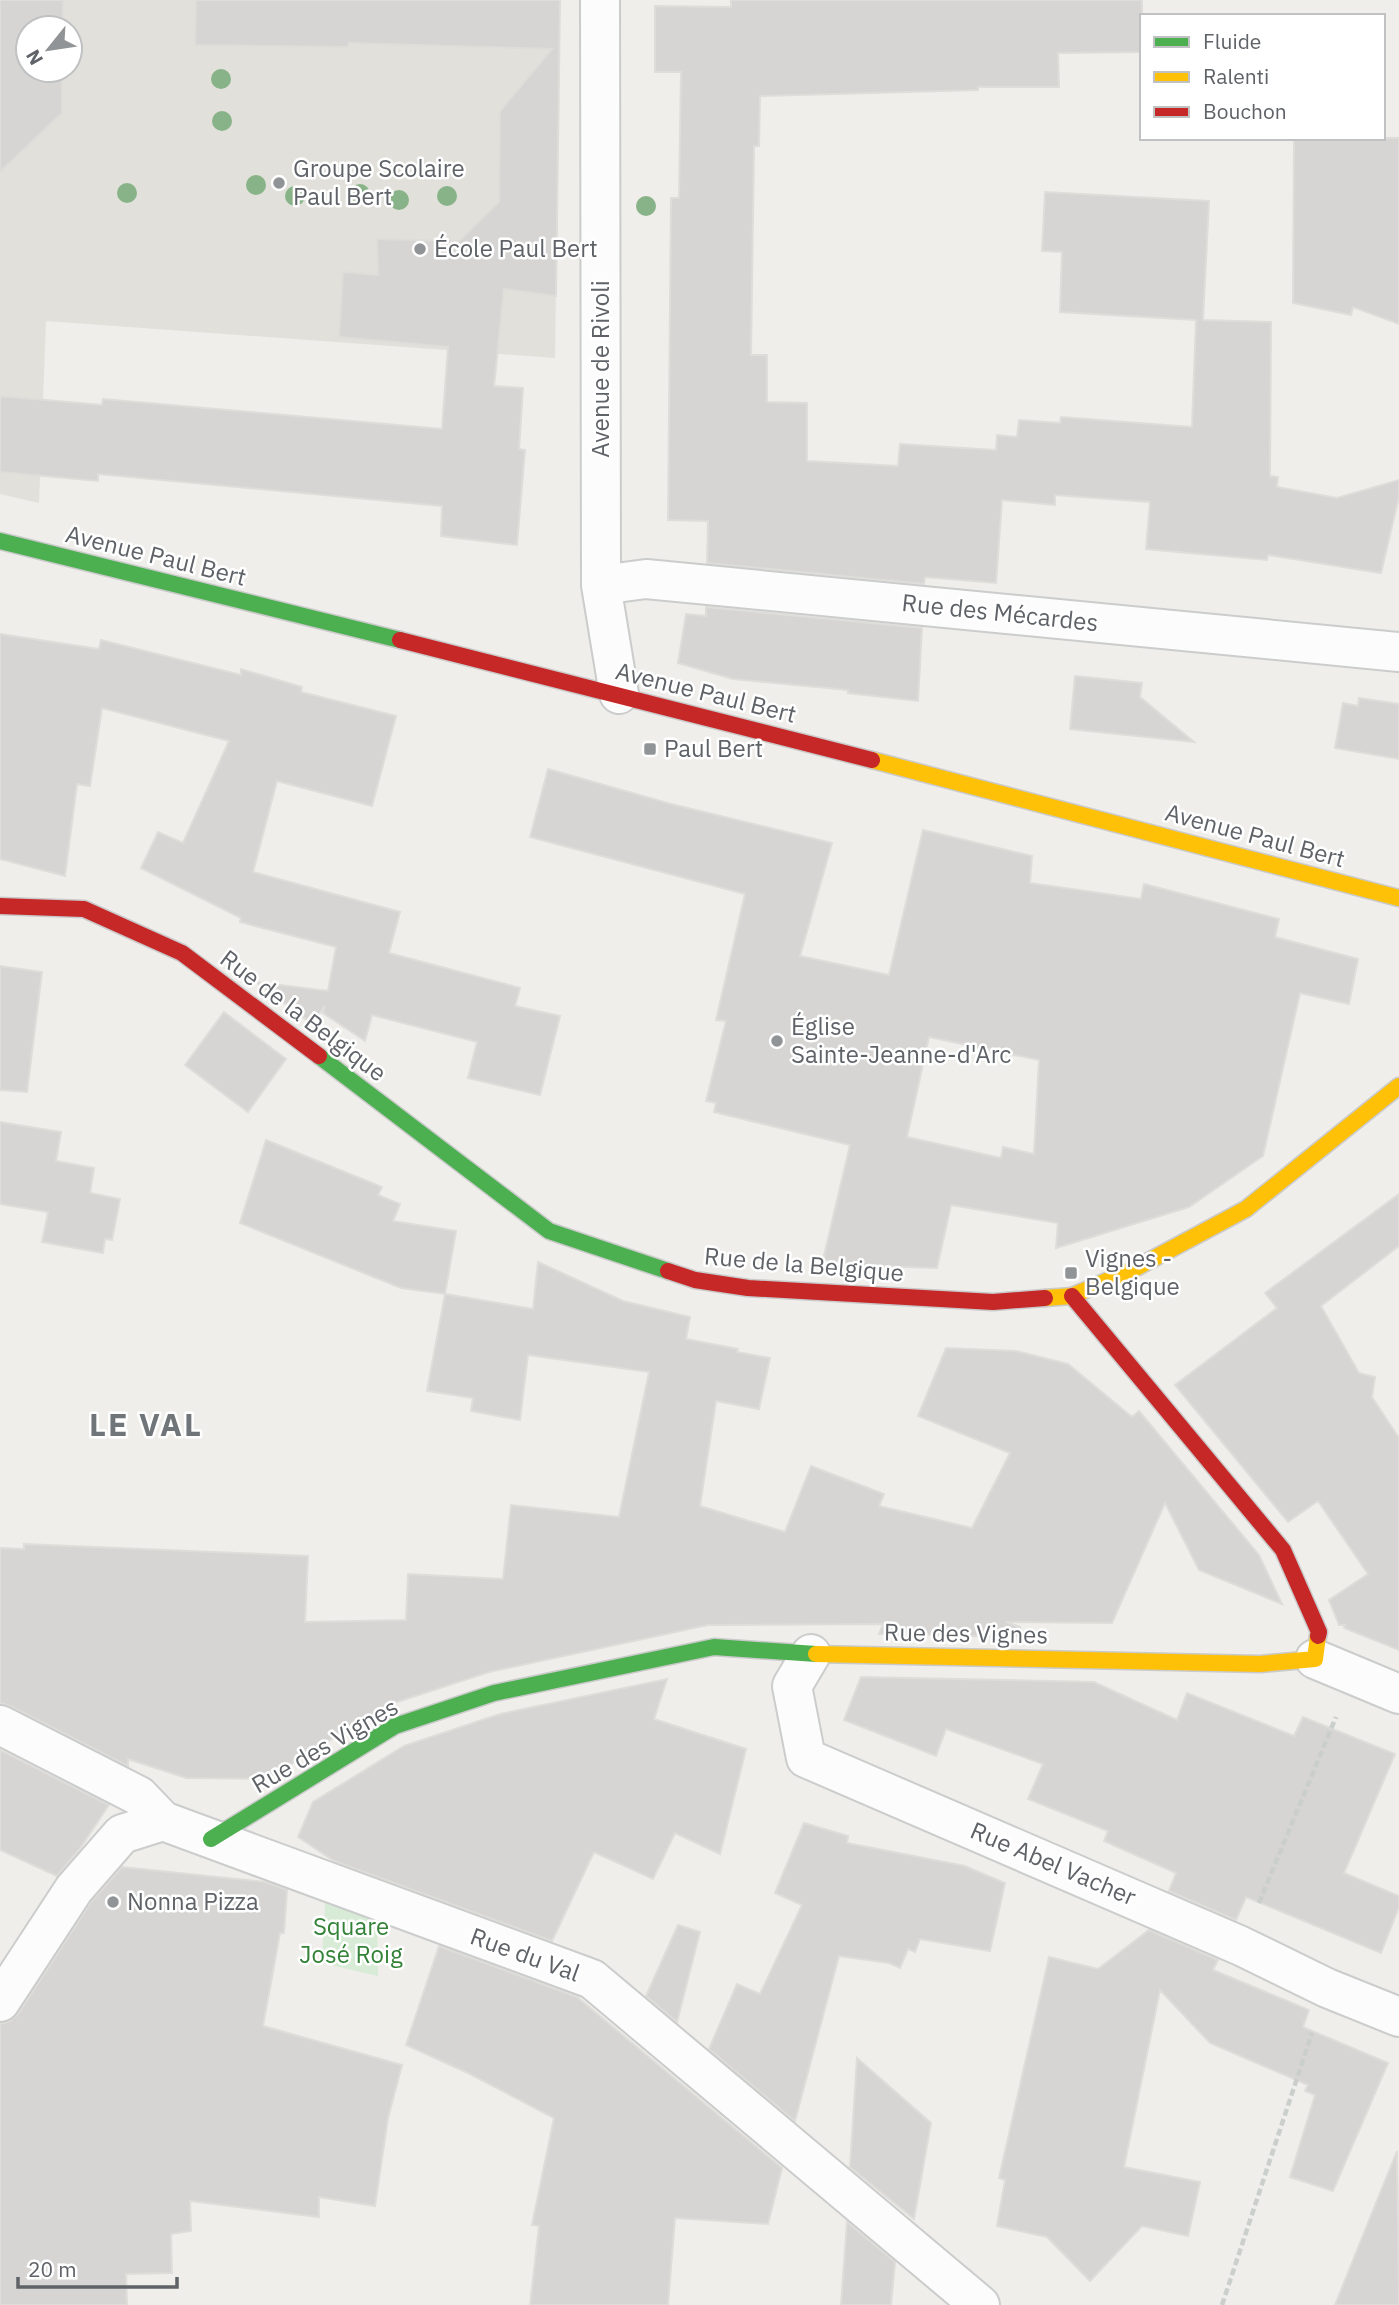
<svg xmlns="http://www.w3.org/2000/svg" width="1399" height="2305" font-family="'IBM Plex Sans',sans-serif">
<rect width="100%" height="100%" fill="#efeeea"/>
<path fill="#e2e0da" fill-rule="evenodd" d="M 0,0 L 560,0 L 555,358 L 46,321 L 39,503 L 0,494 ZM 28,28 L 70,28 L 70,70 L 28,70 Z"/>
<path fill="#d8ebd6" d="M 325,1903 L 377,1921 L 378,1976 L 322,1963 Z"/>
<path fill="#d6d5d3" stroke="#deddd9" stroke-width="2" fill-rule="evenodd" d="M 0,0 L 63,0 L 63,28 L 28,28 L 28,70 L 62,70 L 62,113 L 0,172 Z
M 196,0 L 560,0 L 556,296 L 504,289 L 494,386 L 523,388 L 519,449 L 525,450 L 517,545 L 441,536 L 442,506 L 98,474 L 98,481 L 0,472 L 0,396 L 102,405 L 103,399 L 442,429 L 448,347 L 339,337 L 343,272 L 378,275 L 377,239 L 459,241 L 499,202 L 500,111 L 552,49 L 349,43 L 348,47 L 195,45 Z
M 731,0 L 1142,0 L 1142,52 L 1058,53 L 1059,87 L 978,87 L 978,90 L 760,96 L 759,146 L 754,146 L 751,355 L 767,355 L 767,402 L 807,403 L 807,461 L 898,466 L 900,444 L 996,450 L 997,435 L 1017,437 L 1019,420 L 1060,423 L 1061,417 L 1192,427 L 1196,320 L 1060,312 L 1062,252 L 1042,251 L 1045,192 L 1209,201 L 1203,320 L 1271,322 L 1270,476 L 1278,477 L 1277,487 L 1337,498 L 1399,480 L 1399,497 L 1381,573 L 1268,555 L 1267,560 L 1146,549 L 1150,502 L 1055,495 L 1055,505 L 1002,500 L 996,583 L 925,577 L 924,584 L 707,563 L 708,521 L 668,520 L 671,198 L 679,198 L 681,72 L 655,72 L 655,6 L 731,7 Z
M 1294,138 L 1399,138 L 1399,324 L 1353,307 L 1351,315 L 1293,303 Z
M 706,607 L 922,628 L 918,701 L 848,693 L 848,690 L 733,679 L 678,663 L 686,614 L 706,616 Z
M 0,634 L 99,649 L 101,640 L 241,675 L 241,669 L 302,687 L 301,692 L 396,716 L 372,806 L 277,781 L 253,872 L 400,912 L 389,953 L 520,988 L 515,1006 L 560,1016 L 540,1095 L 468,1078 L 477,1042 L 372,1015 L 365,1041 L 323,1013 L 325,1006 L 312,1024 L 256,982 L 328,991 L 336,947 L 240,922 L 241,918 L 141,868 L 158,832 L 183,843 L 229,741 L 102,708 L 90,786 L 77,784 L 65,876 L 0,859 Z
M 1075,676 L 1142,683 L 1140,697 L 1194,742 L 1070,729 Z
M 1359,698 L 1399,704 L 1399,759 L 1335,748 L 1343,703 L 1358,706 Z
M 548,769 L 671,804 L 832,843 L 800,956 L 889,975 L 923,830 L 1032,856 L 1030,883 L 1141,899 L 1144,884 L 1279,919 L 1275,937 L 1358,959 L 1349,1004 L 1300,993 L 1263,1156 L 1189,1207 L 1056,1248 L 1058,1223 L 951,1205 L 937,1268 L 873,1266 L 823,1260 L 850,1145 L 714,1112 L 716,1103 L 706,1101 L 726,1021 L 716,1020 L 745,894 L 530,837 ZM 929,1037 L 1039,1060 L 1034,1154 L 1003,1147 L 1001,1158 L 907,1137 Z
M 0,966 L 42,972 L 27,1092 L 0,1090 Z
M 224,1012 L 286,1059 L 248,1112 L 185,1065 Z
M 0,1122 L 61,1132 L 56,1161 L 94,1168 L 90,1193 L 120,1199 L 112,1240 L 105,1239 L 103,1253 L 42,1242 L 48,1212 L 0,1204 Z
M 266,1140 L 382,1187 L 378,1195 L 400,1204 L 393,1221 L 456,1231 L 445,1294 L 401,1288 L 240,1223 Z
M 1399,1194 L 1399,1246 L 1321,1306 L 1359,1373 L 1375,1377 L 1372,1397 L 1399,1438 L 1399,1650 L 1344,1628 L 1345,1625 L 1339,1625 L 1329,1600 L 1368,1574 L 1318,1501 L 1288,1522 L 1175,1385 L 1277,1308 L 1265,1293 Z
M 538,1262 L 623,1301 L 690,1317 L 686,1339 L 738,1349 L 737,1352 L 770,1358 L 759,1409 L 716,1401 L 700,1506 L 785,1532 L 811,1466 L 884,1494 L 879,1506 L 972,1528 L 1010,1453 L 918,1416 L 946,1348 L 1016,1351 L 1068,1364 L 1132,1417 L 1139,1411 L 1259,1555 L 1282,1604 L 1199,1570 L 1165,1503 L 1112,1623 L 1006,1622 L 1020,1627 L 1019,1637 L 879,1634 L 883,1624 L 708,1625 L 489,1672 L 388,1705 L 267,1779 L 186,1778 L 128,1759 L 128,1766 L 10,1706 L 0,1703 L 0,1548 L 24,1549 L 24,1544 L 308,1556 L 305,1622 L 406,1620 L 408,1574 L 503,1579 L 511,1505 L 619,1517 L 649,1372 L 528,1355 L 520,1420 L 471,1411 L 473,1398 L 427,1391 L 445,1294 L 533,1309 Z
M 861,1677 L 1094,1682 L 1177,1720 L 1187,1693 L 1294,1736 L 1303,1717 L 1395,1754 L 1344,1873 L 1399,1896 L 1399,1907 L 1381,1953 L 1246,1897 L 1236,1920 L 1169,1891 L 1176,1873 L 1104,1841 L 1108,1831 L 1028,1799 L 1043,1764 L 946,1729 L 936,1756 L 844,1720 Z
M 667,1679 L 654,1719 L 746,1749 L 720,1854 L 675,1833 L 653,1879 L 594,1852 L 552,1941 L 334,1861 L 298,1837 L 313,1802 L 404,1746 L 500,1714 Z
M 0,1750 L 109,1805 L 81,1847 L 57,1876 L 0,1850 Z
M 804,1823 L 848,1836 L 847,1843 L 965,1866 L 1005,1883 L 990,1951 L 920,1939 L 915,1952 L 908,1949 L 900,1968 L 889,1963 L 839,1956 L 795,2121 L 709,2049 L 737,1984 L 760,1994 L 802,1905 L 775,1893 Z
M 122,1867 L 265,1882 L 287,1890 L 284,1933 L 280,1933 L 263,2026 L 402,2065 L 388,2118 L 375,2206 L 319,2197 L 319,2217 L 190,2201 L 191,2231 L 171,2234 L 172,2273 L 126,2274 L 127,2305 L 0,2305 L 0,2024 L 10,2021 L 18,2014 L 91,1902 Z
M 678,1925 L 700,1932 L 677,2022 L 646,1996 Z
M 1149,1930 L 1218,1960 L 1213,1970 L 1309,2010 L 1303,2027 L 1388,2063 L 1333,2191 L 1290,2177 L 1315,2095 L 1305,2091 L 1308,2085 L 1210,2043 L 1160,1990 L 1124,2167 L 1200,2182 L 1188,2236 L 1142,2226 L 1090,2281 L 1047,2237 L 997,2226 L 1005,2180 L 999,2178 L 1049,1957 L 1098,1969 Z
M 439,1946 L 577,1997 L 782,2168 L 768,2224 L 675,2218 L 668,2305 L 530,2305 L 539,2226 L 532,2225 L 554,2118 L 468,2073 L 406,2045 Z
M 857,2058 L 931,2123 L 914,2219 L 850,2167 Z
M 1397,2151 L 1399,2305 L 1335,2305 L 1359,2245 Z
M 847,2222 L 895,2262 L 891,2305 L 841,2305 Z"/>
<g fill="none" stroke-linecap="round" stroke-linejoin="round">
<defs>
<path id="street" d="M 600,0 L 601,585 L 619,694
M 601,585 L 646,579 L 1399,652
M 811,1654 L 792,1686 L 806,1758 L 1241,1946 L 1327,1988 L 1399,2017
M 1315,1659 L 1399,1694
M 0,1725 L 139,1796 L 163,1821 L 592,1979 L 980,2305
M 0,2002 L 74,1889 L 122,1834 L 163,1821"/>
<path id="fast" d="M 0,541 L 400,640
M 319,1056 L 549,1231 L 668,1271
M 211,1839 L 395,1726 L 494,1693 L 714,1647 L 816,1654"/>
<path id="slow" d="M 872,760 L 1399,898
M 1045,1298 L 1072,1296 L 1132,1270 L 1246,1209 L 1399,1086
M 816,1654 L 1260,1664 L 1315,1659 L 1318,1636"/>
<path id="jam" d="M 400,640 L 872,760
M 0,906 L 84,909 L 182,953 L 319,1056
M 668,1271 L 695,1280 L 748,1288 L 993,1302 L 1045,1298
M 1072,1296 L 1283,1550 L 1319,1632 L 1318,1636"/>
</defs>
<use href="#street" stroke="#cbcccc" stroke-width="42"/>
<use href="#fast" stroke="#cacacb" stroke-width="19"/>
<use href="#slow" stroke="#cacacb" stroke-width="19"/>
<use href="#jam" stroke="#cacacb" stroke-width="19"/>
<path stroke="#cacfcc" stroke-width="4.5" stroke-dasharray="7 3.5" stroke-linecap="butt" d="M 1259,1903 L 1336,1717
M 1222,2305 L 1312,2033"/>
<use href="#street" stroke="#fdfcfc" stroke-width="38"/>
<use href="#fast" stroke="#4caf50" stroke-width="16"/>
<use href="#slow" stroke="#ffc107" stroke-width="16"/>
<use href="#jam" stroke="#c62828" stroke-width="16"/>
</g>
<g fill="#88b388">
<circle cx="221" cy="79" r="10"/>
<circle cx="222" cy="121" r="10"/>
<circle cx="256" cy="185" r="10"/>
<circle cx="127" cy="193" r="10"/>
<circle cx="360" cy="194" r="10"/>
<circle cx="295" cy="196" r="10"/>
<circle cx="447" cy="196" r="10"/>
<circle cx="399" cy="200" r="10"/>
<circle cx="646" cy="206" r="10"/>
</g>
<g fill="#919496" stroke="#fff" stroke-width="2.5">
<circle cx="279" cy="183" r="7"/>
<circle cx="420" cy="249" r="7"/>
<rect x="643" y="742" width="14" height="14" rx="3.5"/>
<circle cx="777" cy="1041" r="7"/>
<rect x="1064" y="1266" width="14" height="14" rx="3.5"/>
<circle cx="113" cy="1902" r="7"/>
</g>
<g text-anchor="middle" stroke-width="5" stroke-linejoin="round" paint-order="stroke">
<g font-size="24" fill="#5f6368" stroke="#fff" text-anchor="start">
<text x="293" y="177">Groupe Scolaire<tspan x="293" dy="28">Paul Bert</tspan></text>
<text x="434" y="257">École Paul Bert</text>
<text x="664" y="757">Paul Bert</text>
<text x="791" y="1035">Église<tspan x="791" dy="28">Sainte-Jeanne-d'Arc</tspan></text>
<text x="1085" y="1267">Vignes -<tspan x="1085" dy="28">Belgique</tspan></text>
<text x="127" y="1910">Nonna Pizza</text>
</g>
<g font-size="24" fill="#5f6368" stroke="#fff">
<text transform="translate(601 369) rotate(-90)" y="8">Avenue de Rivoli</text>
<text transform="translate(156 556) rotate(14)" y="8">Avenue Paul Bert</text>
<text transform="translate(1000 613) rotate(6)" y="8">Rue des Mécardes</text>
<text transform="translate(706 693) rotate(14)" y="8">Avenue Paul Bert</text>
<text transform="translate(1255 836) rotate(15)" y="8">Avenue Paul Bert</text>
<text transform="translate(303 1016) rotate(37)" y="8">Rue de la Belgique</text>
<text transform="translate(804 1265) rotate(5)" y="8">Rue de la Belgique</text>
<text transform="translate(966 1634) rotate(1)" y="8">Rue des Vignes</text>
<text transform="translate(325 1746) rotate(-30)" y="8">Rue des Vignes</text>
<text transform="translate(1053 1864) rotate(23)" y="8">Rue Abel Vacher</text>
<text transform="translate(525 1955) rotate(20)" y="8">Rue du Val</text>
</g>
<g font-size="24" fill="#348238" stroke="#fff">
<text x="351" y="1935">Square<tspan x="351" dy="28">José Roig</tspan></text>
</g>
<g font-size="32" font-weight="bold" letter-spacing="2" fill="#70757a" stroke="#fff">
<text x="146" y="1436">LE VAL</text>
</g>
</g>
<rect x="1140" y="14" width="245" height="126" fill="#ffffff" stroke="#bfc1c3" stroke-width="2"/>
<rect x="1154" y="37" width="35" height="10" fill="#4caf50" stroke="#bfc1c3" stroke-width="2"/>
<text x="1203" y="49" font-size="21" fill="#5f6368">Fluide</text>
<rect x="1154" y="72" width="35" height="10" fill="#ffc107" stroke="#bfc1c3" stroke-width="2"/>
<text x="1203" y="84" font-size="21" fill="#5f6368">Ralenti</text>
<rect x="1154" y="107" width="35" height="10" fill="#c62828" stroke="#bfc1c3" stroke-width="2"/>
<text x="1203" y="119" font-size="21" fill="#5f6368">Bouchon</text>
<g transform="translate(49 49) rotate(240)"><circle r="33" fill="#ffffff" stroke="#bfc1c3" stroke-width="2"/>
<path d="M0-5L12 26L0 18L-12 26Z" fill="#919496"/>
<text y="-10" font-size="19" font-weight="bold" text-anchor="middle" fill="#5f6368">N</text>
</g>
<path d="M18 2277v10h159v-10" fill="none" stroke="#5f6368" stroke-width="3.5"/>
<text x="28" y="2277" font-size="21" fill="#5f6368" stroke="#ffffff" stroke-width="5" paint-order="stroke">20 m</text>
</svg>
